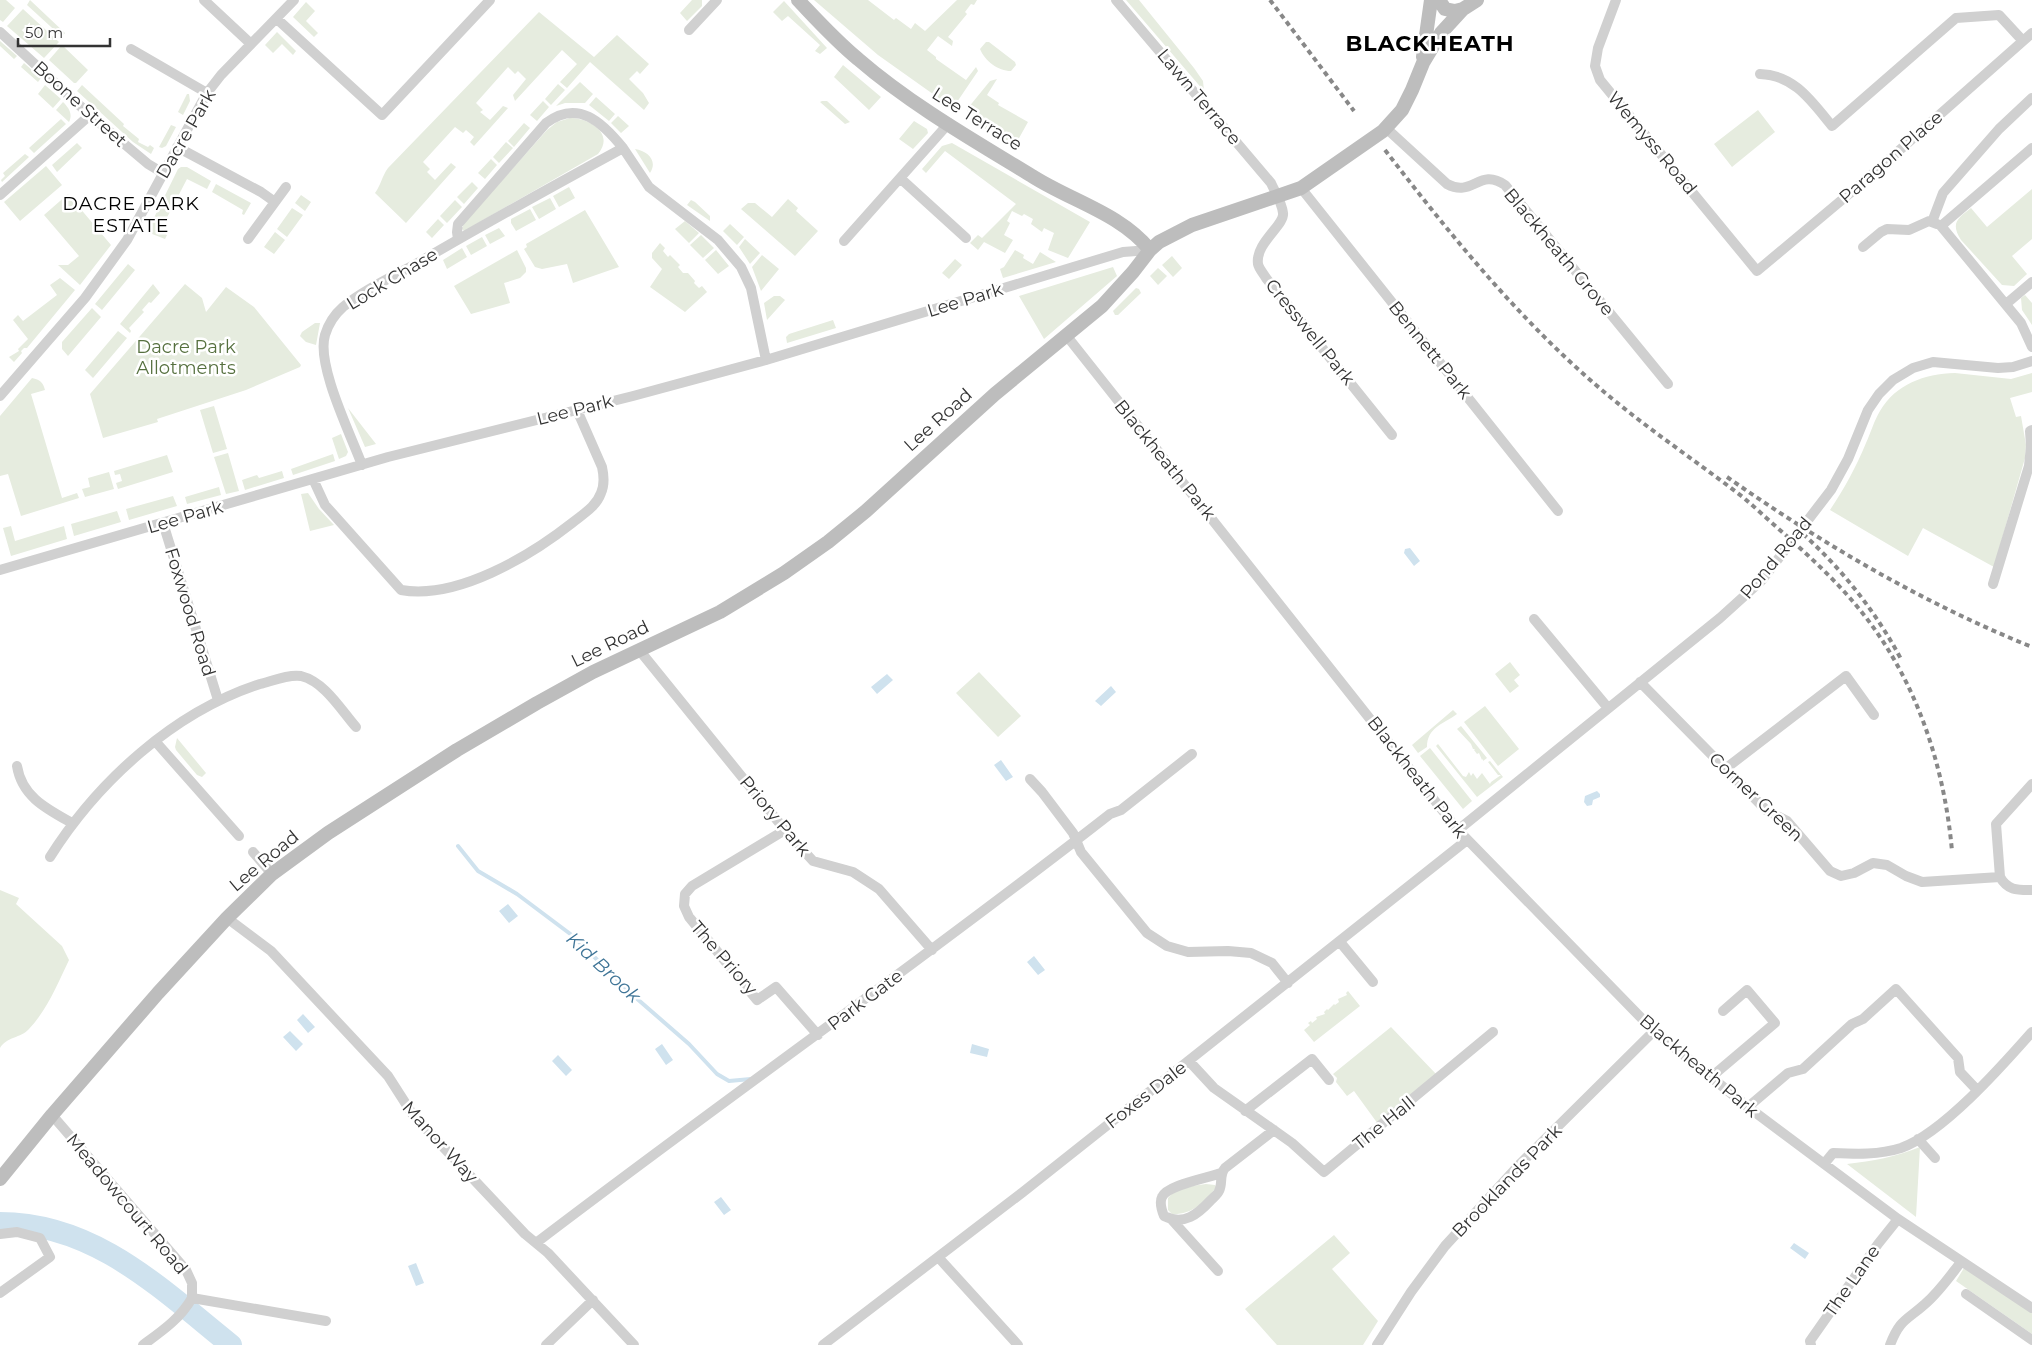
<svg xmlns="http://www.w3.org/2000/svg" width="2032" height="1345" font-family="Montserrat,sans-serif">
<rect width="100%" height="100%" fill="#fff"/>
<path fill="#e6ecdf" d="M 0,0 L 6,0 L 15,8 L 3,22 L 0,20 Z
M 30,0 L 65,33 L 62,37 L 27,5 Z
M 692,0 L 702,0 L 702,6 L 687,21 L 680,13 Z
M 814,0 L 868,0 L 894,20 L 896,18 L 911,29 L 915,23 L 925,31 L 957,0 L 977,0 L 974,5 L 971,4 L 965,12 L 967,14 L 948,37 L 953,41 L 952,46 L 938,36 L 927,50 L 936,57 L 936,59 L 966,80 L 976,67 L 978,71 L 957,102 L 953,105 L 947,104 L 878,55 Z
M 1126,0 L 1139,0 L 1194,68 L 1203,81 L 1204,91 Z
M 784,1 L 827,48 L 820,54 L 815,51 L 820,45 L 788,16 L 782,21 L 773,12 Z
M 306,2 L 315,11 L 306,21 L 318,33 L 314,37 L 293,17 Z
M 23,9 L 59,42 L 44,58 L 7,26 Z
M 539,12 L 594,57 L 617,35 L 649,64 L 640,74 L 637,71 L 629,79 L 643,93 L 649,103 L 644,110 L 590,62 L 567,88 L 560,82 L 577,64 L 562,50 L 515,101 L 513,95 L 526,79 L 518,71 L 515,74 L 508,67 L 476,103 L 483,110 L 480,112 L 490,120 L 503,106 L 508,108 L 474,146 L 470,142 L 474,137 L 466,130 L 463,133 L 455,127 L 423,162 L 430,169 L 427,172 L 435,180 L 451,163 L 456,167 L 406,223 L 375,193 C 381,185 382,176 388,168 Z
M 277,32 L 296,51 L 293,55 L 282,44 L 273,53 L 265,45 Z
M 0,41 L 17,56 L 14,59 L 0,46 Z
M 986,42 L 989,42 L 1015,62 L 1016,65 L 1011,71 C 998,71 985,61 980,49 Z
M 62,45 L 88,70 L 76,83 L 74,83 L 49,60 Z
M 24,63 L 41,78 L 38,82 L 21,67 Z
M 843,65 L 881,97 L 869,110 L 834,77 Z
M 997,79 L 987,95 L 999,103 L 998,105 L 1028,122 L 1014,147 L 976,123 L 967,114 L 968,108 L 990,81 Z
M 580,82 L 593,94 L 585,103 L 565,103 L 556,106 Z
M 558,84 L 565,90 L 551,105 L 545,99 Z
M 45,85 L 61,99 L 53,108 L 38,94 Z
M 82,85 L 124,124 L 123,126 L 139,139 L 138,142 L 148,147 L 150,145 L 154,148 L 151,154 L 133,142 L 77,91 Z
M 187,94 L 189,94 L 190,101 L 183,115 L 178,112 Z
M 596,97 L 615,114 L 609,121 L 589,105 Z
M 543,101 L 549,107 L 537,121 L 530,115 Z
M 822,101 L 827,101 L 850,122 L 845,124 L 820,102 Z
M 63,102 C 69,108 73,114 69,122 L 56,110 Z
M 1758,110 L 1775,132 L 1732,167 L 1714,144 Z
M 618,116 L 629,126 L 621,133 L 611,123 Z
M 570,118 C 590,118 615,134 598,154 L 464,231 L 462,229 L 464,223 L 547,130 L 557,122 Z
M 61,119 L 66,124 L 34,153 L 29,148 Z
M 914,121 L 927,129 L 928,133 L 913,149 L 899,139 Z
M 524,123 L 530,128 L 514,147 L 508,141 Z
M 171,125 L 176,127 L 166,146 L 162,148 L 159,147 Z
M 506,142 L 513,148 L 499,163 L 493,157 Z
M 77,143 L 82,148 L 57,172 L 52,165 Z
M 952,143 L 1090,222 L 1068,258 L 1048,250 L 1054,233 L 1044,228 L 1042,232 L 1031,224 L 1033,219 L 1024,214 L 1022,216 L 1012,211 L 1007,221 L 1010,223 L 1004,235 L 1013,240 L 1005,253 L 984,242 L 978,250 L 970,243 L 978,235 L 982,238 L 1016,204 L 945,151 L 926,173 L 922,169 L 942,146 Z
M 635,149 C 648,151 658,161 650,173 Z
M 25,154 L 29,157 L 2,182 L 1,180 L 5,176 L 3,173 Z
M 491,159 L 497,165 L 485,179 L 478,173 Z
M 46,166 L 62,185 L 20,221 L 4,202 Z
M 181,167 L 187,167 L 211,181 L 207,189 L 187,179 L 160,231 L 167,235 L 165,239 L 147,232 L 178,169 Z
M 472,182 L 478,188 L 464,204 L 457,197 Z
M 216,184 L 251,203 L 244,215 L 242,214 L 243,210 L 212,192 Z
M 569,187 L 575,198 L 559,207 L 553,196 Z
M 2032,189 L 2032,239 L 2012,256 L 2027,274 L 2014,286 L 2002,285 L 1961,240 C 1950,223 1958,218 1971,208 L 1987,227 Z
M 68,194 L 111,245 L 80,285 L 58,265 L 68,265 L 79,256 L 44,215 Z
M 301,195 L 311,202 L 305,211 L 295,203 Z
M 550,198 L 556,209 L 539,219 L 532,207 Z
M 788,199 L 798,208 L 796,211 L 818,231 L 795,256 L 741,209 L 748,203 L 755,203 L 772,217 Z
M 455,200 L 462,207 L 447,223 L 440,216 Z
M 691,200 L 695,202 L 710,216 L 710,221 L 687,205 Z
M 292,208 L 303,215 L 287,237 L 277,229 Z
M 530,209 L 536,220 L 516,231 L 511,223 L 511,219 Z
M 585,210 L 619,267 L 573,283 L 567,264 L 542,269 L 535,267 L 524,249 L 527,247 L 526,244 Z
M 438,219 L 444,225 L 432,238 L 426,232 Z
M 685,221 L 699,233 L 689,243 L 675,229 Z
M 730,224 L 744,237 L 737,245 L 723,231 Z
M 499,228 L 505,236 L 490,244 L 485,235 Z
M 275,232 L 285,240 L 274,254 L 264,247 Z
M 701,235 L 714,248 L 703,258 L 690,245 Z
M 482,237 L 487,246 L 471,255 L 466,246 Z
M 745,239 L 760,253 L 750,264 L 739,247 Z
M 660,243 L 665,248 L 663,251 L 668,257 L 670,255 L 680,265 L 678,267 L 683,273 L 688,273 L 695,281 L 694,283 L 699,288 L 702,286 L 707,292 L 685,312 L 650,287 L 662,269 L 652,258 L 652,253 Z
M 462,248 L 467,257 L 447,269 L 443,260 Z
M 517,250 L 526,268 L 526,272 L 520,278 L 504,283 L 510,303 L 471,314 L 454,286 Z
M 716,250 L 729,266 L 718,274 L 705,260 Z
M 1015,250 L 1024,255 L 1023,258 L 1033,264 L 1040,252 L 1056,262 L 1003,278 L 1000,269 L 1004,267 Z
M 762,255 L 779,269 L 761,291 L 752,267 Z
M 1172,256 L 1182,268 L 1173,277 L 1162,265 Z
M 955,259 L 962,265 L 949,279 L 942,273 Z
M 128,264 L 135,270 L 102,310 L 95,304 Z
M 1113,267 L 1117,276 L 1044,339 L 1019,296 Z
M 1158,268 L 1167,276 L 1158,285 L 1150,276 Z
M 60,278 L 75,290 L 27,348 L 24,348 L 21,351 L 22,353 L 14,362 L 9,357 L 19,351 L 18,349 L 28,339 L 13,320 L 18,315 L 23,321 L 57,295 L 50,285 Z
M 153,284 L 160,293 L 151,303 L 149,302 L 142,310 L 144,312 L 129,328 L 131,331 L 130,333 L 120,324 Z
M 185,284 L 202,298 L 206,312 L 226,287 L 254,307 L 301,365 L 300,367 L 246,390 L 157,419 L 158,422 L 103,438 L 90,394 Z
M 1136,288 L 1139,289 L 1141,293 L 1118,315 L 1115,315 L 1113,311 Z
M 2025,295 L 2032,303 L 2032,325 L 2022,310 L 2021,298 Z
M 774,296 L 780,296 L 785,300 L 767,320 L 764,303 Z
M 92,308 L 101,317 L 68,356 L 62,349 L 62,342 Z
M 833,320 L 836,328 L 787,343 L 786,337 L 789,334 Z
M 315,323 L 320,323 L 316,345 L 306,342 L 300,336 L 302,332 Z
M 118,331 L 127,338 L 93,378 L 85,370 Z
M 1955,373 L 2011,379 L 2032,373 L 2032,392 L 2010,398 L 2016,417 L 2021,416 L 2026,445 L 2025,458 L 1994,567 L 1923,528 L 1908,556 L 1830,510 C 1844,489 1856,467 1866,443 C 1871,432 1874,421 1880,411 C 1896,384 1924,374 1955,373 Z
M 32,378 C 40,380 43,382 45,390 L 31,394 L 62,498 L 77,493 L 79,498 L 21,516 L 8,474 L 0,476 L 0,416 Z
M 214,406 L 227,449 L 213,453 L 200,410 Z
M 348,408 L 376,444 L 365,447 Z
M 341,434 L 348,452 L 346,456 L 339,459 L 332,438 Z
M 228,453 L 239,491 L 226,494 L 214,457 Z
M 333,454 L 335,461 L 293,475 L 291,469 Z
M 167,455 L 173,472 L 118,489 L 116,483 L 122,481 L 120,474 L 115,475 L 114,471 Z
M 282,471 L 284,478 L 245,490 L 242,480 L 257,475 L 259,478 Z
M 109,472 L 114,489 L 85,497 L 82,489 L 90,487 L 88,478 Z
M 219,487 L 221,495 L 187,504 L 185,497 Z
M 308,493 L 319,509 L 334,525 L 310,531 L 301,494 Z
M 173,496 L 177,506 L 129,520 L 126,509 Z
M 117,511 L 121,522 L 74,536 L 71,524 Z
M 11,526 L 15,541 L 64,526 L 67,539 L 11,556 L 3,528 Z
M 1510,662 L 1520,675 L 1514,680 L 1519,686 L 1510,693 L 1495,674 Z
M 979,672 L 1021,716 L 998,737 L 956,693 Z
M 1485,706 L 1519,749 L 1498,766 L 1464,722 Z
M 1453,710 L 1457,714 C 1444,724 1427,727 1427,747 L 1418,753 L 1412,745 Z
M 1461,726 L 1487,758 L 1483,761 L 1483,759 L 1482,760 L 1479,753 L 1477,754 L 1474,750 L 1475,749 L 1473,749 L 1471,744 L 1457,729 Z
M 177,738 L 206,773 L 202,777 L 197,775 L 176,750 L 175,747 Z
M 1438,744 L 1463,776 L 1466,777 L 1469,772 L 1471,776 L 1473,773 L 1477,779 L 1482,773 L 1490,784 L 1491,782 L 1501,775 L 1498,775 L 1488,762 L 1490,761 L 1503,777 L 1477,797 L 1436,746 Z
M 1430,748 L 1472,801 L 1463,809 L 1420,756 Z
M 0,890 L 19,898 L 16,904 L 62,946 L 69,960 C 58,983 47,1010 29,1029 C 21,1038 6,1037 0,1048 Z
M 1348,991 L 1360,1006 L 1314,1042 L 1304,1030 L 1310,1025 L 1308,1023 L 1311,1021 L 1312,1023 L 1317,1019 L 1316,1017 L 1325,1014 L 1324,1012 L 1327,1009 L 1328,1010 L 1334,1004 L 1335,1005 L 1339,1002 L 1338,999 L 1347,995 L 1346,993 Z
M 1391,1027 L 1437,1075 L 1378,1124 L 1354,1091 L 1347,1096 L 1336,1082 L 1337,1078 L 1333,1074 Z
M 1920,1147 L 1916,1217 L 1847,1164 C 1873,1161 1895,1157 1920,1147 Z
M 1206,1184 L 1215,1185 L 1216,1187 C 1206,1203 1190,1215 1172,1214 L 1168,1210 L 1168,1198 C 1177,1187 1192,1186 1206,1184 Z
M 1334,1235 L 1350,1253 L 1332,1269 L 1378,1321 L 1363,1345 L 1277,1345 L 1245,1309 Z
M 1964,1268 L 2032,1312 L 2032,1334 L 1956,1281 Z"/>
<path fill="#cfe2ee" d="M 1410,548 L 1420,561 L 1414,566 L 1404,553 L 1405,549 Z
M 887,674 L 893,680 L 877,694 L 871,687 Z
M 1111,686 L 1116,692 L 1101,706 L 1095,701 Z
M 1001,760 L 1013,777 L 1006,781 L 994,765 Z
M 1597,791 L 1600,794 L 1600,797 L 1593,800 L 1592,805 L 1587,806 L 1584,802 L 1585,796 Z
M 508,904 L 518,916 L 509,923 L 499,911 Z
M 1034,956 L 1045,970 L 1038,975 L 1027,962 Z
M 303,1014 L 315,1027 L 308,1033 L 297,1020 Z
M 290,1031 L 303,1044 L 296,1051 L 283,1037 Z
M 662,1044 L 673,1060 L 666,1065 L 655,1049 Z
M 972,1044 L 989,1049 L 987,1057 L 970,1053 Z
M 558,1055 L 572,1070 L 566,1076 L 552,1061 Z
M 721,1197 L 731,1210 L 724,1215 L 714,1202 Z
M 1794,1243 L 1809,1253 L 1805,1259 L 1790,1248 Z
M 416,1263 L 424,1283 L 416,1286 L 408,1266 Z"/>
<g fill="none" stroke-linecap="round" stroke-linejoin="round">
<path stroke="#cfe2ee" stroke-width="4" d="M 458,846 L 478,871 L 517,894 L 573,936 L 635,997 L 689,1044 L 717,1074 L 729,1081 L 751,1079"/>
<path stroke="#cfe2ee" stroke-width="22" d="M 0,1223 C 95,1223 161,1289 231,1345"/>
<path stroke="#d0d0d0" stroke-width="10" d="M 204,0 L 251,44
M 1116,0 L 1271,183 C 1275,192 1282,203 1283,213 C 1285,225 1255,243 1258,264 C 1259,269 1264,274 1266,278 L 1392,435
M 1616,0 L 1598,48 L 1595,66 L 1600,80 L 1757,271 L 1868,178 L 2032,33
M 277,19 L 382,115 L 490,0
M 689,30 L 717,0
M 0,32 L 90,115 L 148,164 L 163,173
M 131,49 L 207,93
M 1760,74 C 1795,75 1812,102 1832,126 L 1956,18 L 1999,15 L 2023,41
M 1386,128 L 1447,184 C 1473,198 1479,167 1505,185 L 1668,384
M 177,147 L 261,192 L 275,202 L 248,239
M 2032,148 L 1941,226 L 2021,323 L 2032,347
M 900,178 L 966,238
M 1301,188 L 1558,511
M 0,195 L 90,115
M 275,202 L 286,187
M 1932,222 L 1943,193 L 1999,129 L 2032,98
M 458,239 L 457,232 L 458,224 L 546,123 C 578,99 602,122 623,148
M 844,241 L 949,123
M 1863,247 L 1881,232 L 1887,229 L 1909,230 L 1929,221 L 1937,224
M 2006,304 L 2032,282
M 1066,335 L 1458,830 L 1654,1031 L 1748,1107 L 1898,1219 L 2032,1308
M 0,396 L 85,298 L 127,240 L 207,93 L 221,75 L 294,0
M 2032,430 L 2030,431 L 2031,446 L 2029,466 L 2032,467
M 362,465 C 351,435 316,365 325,335 C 328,325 335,314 343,307 C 365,289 396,275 421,261 C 488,222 555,185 623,148 L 649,187 L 718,240 L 741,267 L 751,288 L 766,360
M 313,479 L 325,505 L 401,590 C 457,600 530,556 572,523 C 583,514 596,507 601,493 C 605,484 604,476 602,467 L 577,410
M 163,523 L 218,700
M 0,570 L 388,457 L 633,396 L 766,360 L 1123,252 L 1150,250
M 1993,584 L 2029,466
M 1534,619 L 1608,708
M 640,651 L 785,830 L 813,861 L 853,872 L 879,889 L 932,950
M 1640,682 L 1766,810 L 1787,821 L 1830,871 L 1841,876 L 1854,873 L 1873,863 L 1887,865 L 1906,876 L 1922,882 L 2000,877
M 155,741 L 239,836
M 17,766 C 22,797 47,809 72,823
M 1725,769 L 1846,676 L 1874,715
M 1030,779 L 1042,792 L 1073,833 L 1081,852 L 1147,933 L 1167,946 L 1188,952 L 1228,951 L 1251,953 L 1272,963 L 1288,983
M 2032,784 L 1996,824 L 2000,877 C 2008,891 2018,890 2032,890
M 785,830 L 692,886 L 685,894 L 684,906 L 689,917 L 757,1000 L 776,987 L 818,1035
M 1458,830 L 1720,618 L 1762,580 L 1831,490 L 1848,459 L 1868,410 L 1879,394 L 1893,380 L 1913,368 L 1933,362 L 1998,368 L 2013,367 L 2032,361
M 253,852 L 272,874
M 50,857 C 98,781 174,712 260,684 C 272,681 289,674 301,676 C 325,682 341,710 356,727
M 227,918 L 271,951 L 388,1076 L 413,1115 L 525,1234 L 548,1253 L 634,1345
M 1340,942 L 1373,982
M 1189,1061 L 1214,1088 L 1292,1143 L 1324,1172 L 1493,1032
M 1710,1078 L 1775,1023 L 1747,990 L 1723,1011
M 1748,1107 L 1788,1073 L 1803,1069 L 1852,1024 L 1863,1019 L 1896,989 L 1958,1058 L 1960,1072 L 1977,1090
M 1245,1111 L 1312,1059 L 1329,1080
M 52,1115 L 186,1270 L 192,1283 L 192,1298 L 326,1321
M 1918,1139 L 1935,1158
M 1824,1164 L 1833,1153 C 1856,1154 1879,1155 1901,1148 C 1943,1133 2002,1066 2032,1032
M 1221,1173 C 1208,1178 1167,1185 1162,1197 C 1159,1203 1162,1211 1164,1216 C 1184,1226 1198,1214 1211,1200 C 1214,1197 1218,1194 1219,1191 C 1223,1183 1219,1175 1225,1168 L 1274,1130
M 1172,1220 L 1218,1271
M 0,1234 L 17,1232 L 40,1238 L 50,1257 L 0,1293
M 536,1243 C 726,1098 922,961 1110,814 L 1121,810 L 1192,754
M 938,1257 L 1018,1345
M 1966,1294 L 2032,1340
M 143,1345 C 162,1331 180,1319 192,1298
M 546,1345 L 593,1300
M 823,1345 L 1023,1192 L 1467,840
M 1377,1345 L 1411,1292 L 1445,1246 L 1521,1163 L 1654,1031
M 1811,1345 L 1810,1341 L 1878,1244 L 1898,1219
M 1890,1345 C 1900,1319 1906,1321 1925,1304 C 1939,1292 1950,1276 1961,1262"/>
<path stroke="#bdbdbd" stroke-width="14" d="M 798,0 C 817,20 836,41 858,59 C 910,104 973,140 1032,176 C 1071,201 1120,213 1150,250
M 1439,0 L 1445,9 L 1455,11 L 1463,9
M 1423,57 L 1431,0
M 0,1179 L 52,1115 L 158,993 L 227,918 L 272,874 L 328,833 L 457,750 L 537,703 L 593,672 L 720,612 L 784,573 L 828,542 L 866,511 L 995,394 L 1102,306 L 1133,272 L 1150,250 L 1159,242 L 1192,225 L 1301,188 L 1383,131 L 1402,110 L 1412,90 L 1423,63 L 1441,33 L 1463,9 L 1477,0"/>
<path stroke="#888" stroke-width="4" stroke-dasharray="5 4" stroke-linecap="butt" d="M 1270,0 L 1354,111
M 1385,150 C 1449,233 1516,316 1596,385 C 1643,426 1695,460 1744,498 C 1759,511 1774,525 1789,538 C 1812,559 1835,580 1855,604 C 1914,673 1944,762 1952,851
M 1727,477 C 1823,544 1923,603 2032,647
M 1803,534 C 1842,569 1876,612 1901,659"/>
</g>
<g text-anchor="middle" stroke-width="5" stroke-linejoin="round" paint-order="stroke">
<g font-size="18" fill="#333" stroke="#fff">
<text transform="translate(1199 97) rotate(50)" y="6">Lawn Terrace</text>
<text transform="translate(80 104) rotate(42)" y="6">Boone Street</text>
<text transform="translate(977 119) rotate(32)" y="6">Lee Terrace</text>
<text transform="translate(186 134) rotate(-60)" y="6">Dacre Park</text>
<text transform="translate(1652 143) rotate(50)" y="6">Wemyss Road</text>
<text transform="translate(1891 157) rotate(-41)" y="6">Paragon Place</text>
<text transform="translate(1559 252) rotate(50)" y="6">Blackheath Grove</text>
<text transform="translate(392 279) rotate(-31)" y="6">Lock Chase</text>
<text transform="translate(965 300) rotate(-17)" y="6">Lee Park</text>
<text transform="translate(1310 332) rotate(51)" y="6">Cresswell Park</text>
<text transform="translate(1430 350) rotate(51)" y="6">Bennett Park</text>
<text transform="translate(575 410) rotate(-14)" y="6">Lee Park</text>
<text transform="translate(938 420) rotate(-42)" y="6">Lee Road</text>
<text transform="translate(1165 460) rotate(51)" y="6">Blackheath Park</text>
<text transform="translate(185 517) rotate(-16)" y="6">Lee Park</text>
<text transform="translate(1776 558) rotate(-50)" y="6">Pond Road</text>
<text transform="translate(190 612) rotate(73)" y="6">Foxwood Road</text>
<text transform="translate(610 644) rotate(-26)" y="6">Lee Road</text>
<text transform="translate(1417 777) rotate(52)" y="6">Blackheath Park</text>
<text transform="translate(1756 797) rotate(43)" y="6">Corner Green</text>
<text transform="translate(775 816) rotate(50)" y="6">Priory Park</text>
<text transform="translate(264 861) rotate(-40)" y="6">Lee Road</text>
<text transform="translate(724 958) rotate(49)" y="6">The Priory</text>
<text transform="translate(865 1000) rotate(-37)" y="6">Park Gate</text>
<text transform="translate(1699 1066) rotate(40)" y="6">Blackheath Park</text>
<text transform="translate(1146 1095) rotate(-38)" y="6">Foxes Dale</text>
<text transform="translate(1384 1123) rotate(-39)" y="6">The Hall</text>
<text transform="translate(440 1142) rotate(48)" y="6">Manor Way</text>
<text transform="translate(1507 1181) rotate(-46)" y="6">Brooklands Park</text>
<text transform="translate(127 1204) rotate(50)" y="6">Meadowcourt Road</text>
<text transform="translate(1852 1281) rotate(-55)" y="6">The Lane</text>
</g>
<g font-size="18" fill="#56703f" stroke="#fff">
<text x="186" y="353">Dacre Park<tspan x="186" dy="21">Allotments</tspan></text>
</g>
<g font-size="19" letter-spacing="1" fill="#000" stroke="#fff">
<text x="131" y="210">DACRE PARK<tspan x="131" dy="22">ESTATE</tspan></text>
</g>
<g font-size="19" font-style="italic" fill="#3f7597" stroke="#fff">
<text transform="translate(604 967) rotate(43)" y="7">Kid Brook</text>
</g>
<g font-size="22" font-weight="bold" letter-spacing="1" fill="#000" stroke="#fff">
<text x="1430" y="51">BLACKHEATH</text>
</g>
</g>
<path d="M18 38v8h92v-8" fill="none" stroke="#333333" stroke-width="2.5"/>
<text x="25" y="38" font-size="15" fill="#333333" stroke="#ffffff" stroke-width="4" paint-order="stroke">50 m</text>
</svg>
